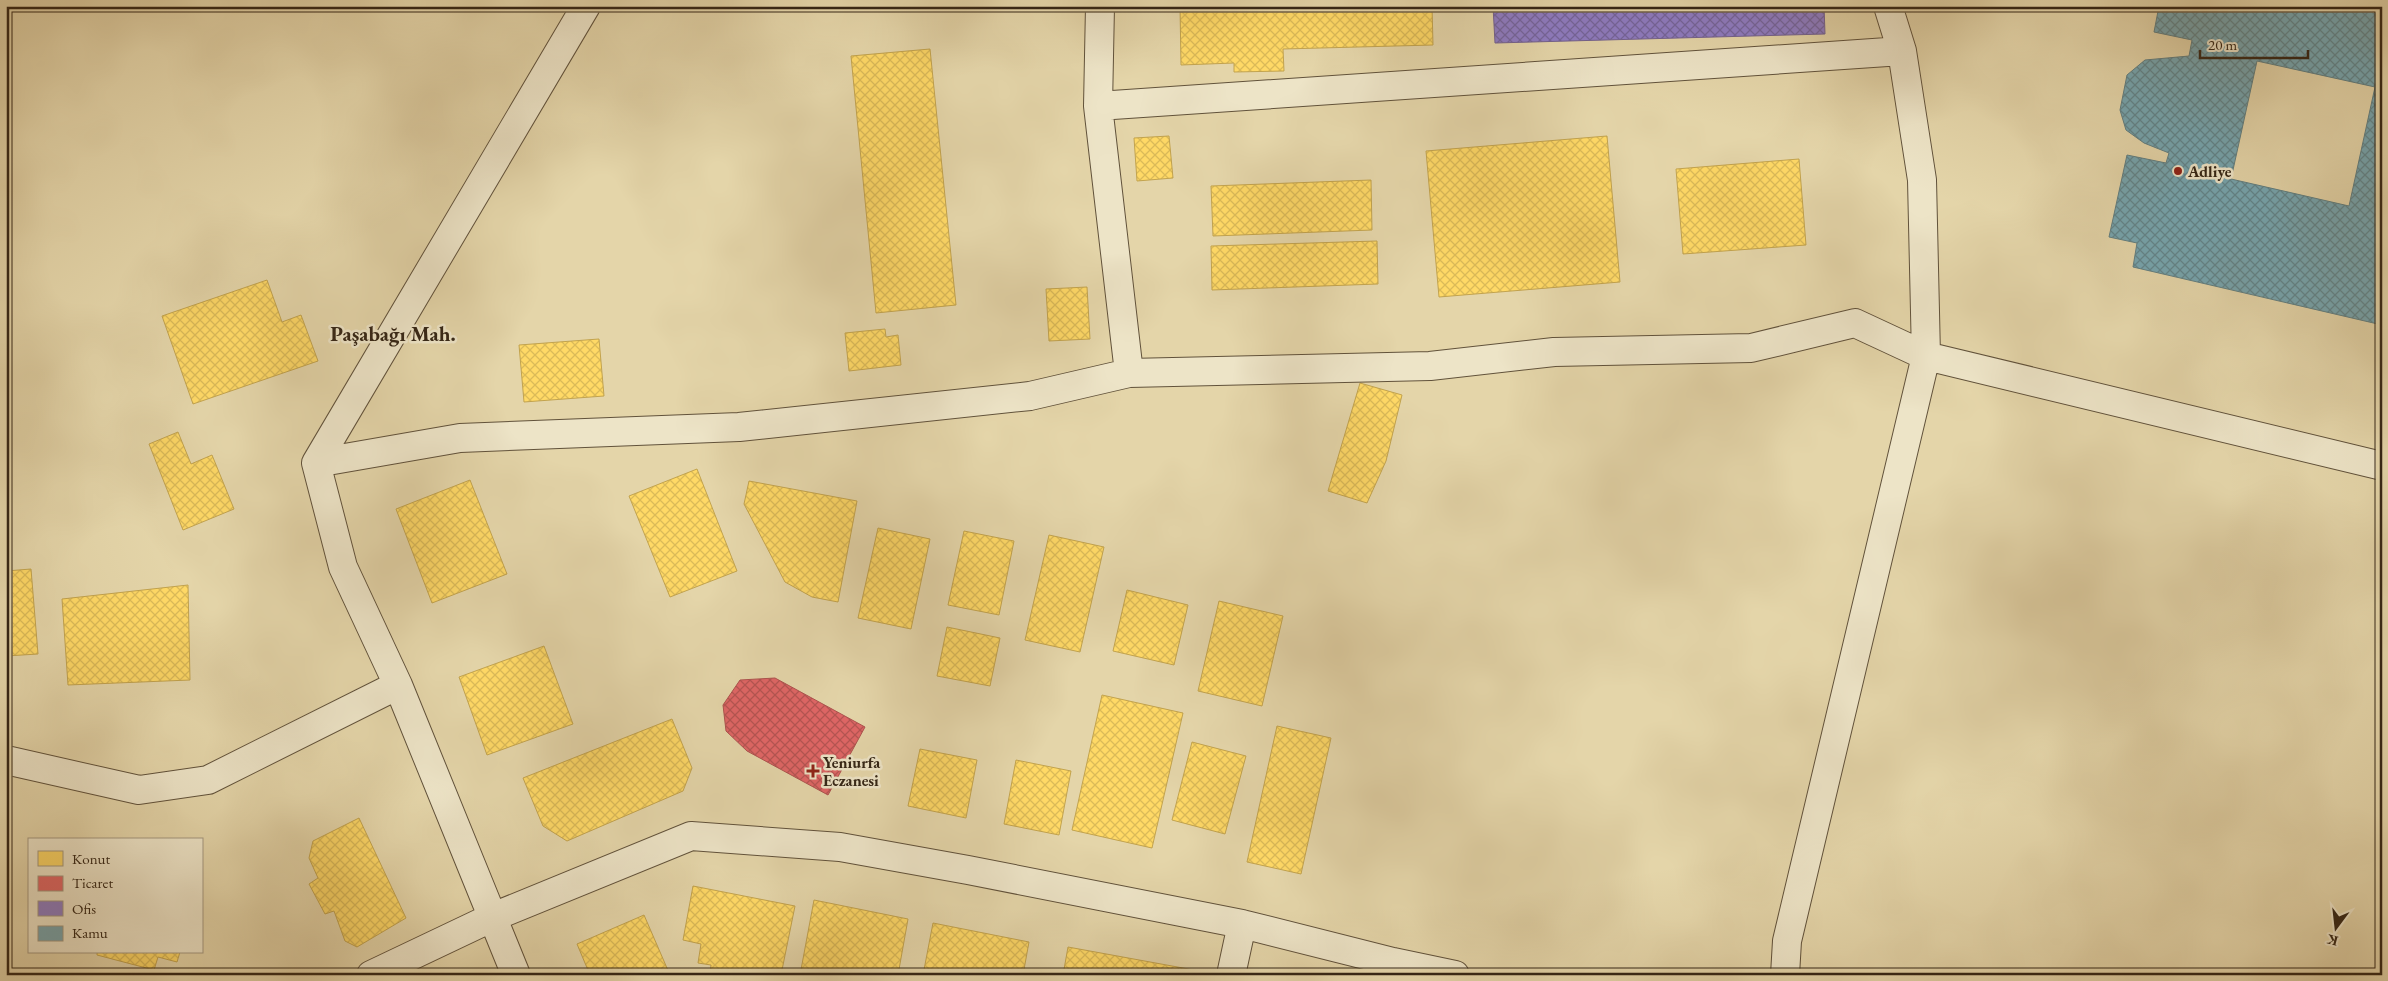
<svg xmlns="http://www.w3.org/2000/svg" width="2388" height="981" font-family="'EB Garamond',serif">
<defs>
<pattern id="homes-cross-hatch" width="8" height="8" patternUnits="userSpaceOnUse" patternTransform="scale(1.25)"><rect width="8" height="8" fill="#ffd966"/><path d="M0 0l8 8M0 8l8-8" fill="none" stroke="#dbba58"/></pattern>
<pattern id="shops-cross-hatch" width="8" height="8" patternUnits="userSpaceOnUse" patternTransform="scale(1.25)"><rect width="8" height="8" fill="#e06666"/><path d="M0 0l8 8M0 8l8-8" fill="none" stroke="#b65453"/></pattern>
<pattern id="offices-cross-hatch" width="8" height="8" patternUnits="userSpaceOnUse" patternTransform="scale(1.25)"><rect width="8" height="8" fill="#8e7cc3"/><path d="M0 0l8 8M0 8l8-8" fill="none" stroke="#75659d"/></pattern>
<pattern id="public-cross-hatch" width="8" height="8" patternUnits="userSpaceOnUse" patternTransform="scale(1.25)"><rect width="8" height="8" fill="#76a5af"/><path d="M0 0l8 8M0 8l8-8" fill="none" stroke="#62868d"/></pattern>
</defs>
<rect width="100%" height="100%" fill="#e4d5a9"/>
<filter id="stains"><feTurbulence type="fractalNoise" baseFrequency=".004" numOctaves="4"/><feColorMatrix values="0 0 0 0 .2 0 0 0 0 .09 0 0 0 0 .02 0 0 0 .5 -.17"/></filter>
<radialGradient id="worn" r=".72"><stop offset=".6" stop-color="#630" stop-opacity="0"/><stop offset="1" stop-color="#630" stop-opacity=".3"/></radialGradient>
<path fill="url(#homes-cross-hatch)" stroke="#c2a34e" d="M 1180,6 L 1432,6 L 1433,45 L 1283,49 L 1284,71 L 1234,72 L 1234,63 L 1181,65 Z
M 930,49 L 956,305 L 876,313 L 851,56 Z
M 1169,136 L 1173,178 L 1137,181 L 1134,138 Z
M 1607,136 L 1620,282 L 1439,297 L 1426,151 Z
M 1799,159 L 1806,245 L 1683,254 L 1676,169 Z
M 1371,180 L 1372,230 L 1213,236 L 1211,186 Z
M 1377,241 L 1378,284 L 1212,290 L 1211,246 Z
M 267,280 L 282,322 L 301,315 L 318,361 L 193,404 L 162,316 Z
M 1087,287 L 1090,339 L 1049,341 L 1046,289 Z
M 885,329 L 886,337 L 898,335 L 901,365 L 849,371 L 845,333 Z
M 599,339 L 604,396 L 524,402 L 519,345 Z
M 1360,383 L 1402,395 L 1386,461 L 1367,503 L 1328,491 Z
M 178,432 L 191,464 L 212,455 L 234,509 L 183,530 L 149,444 Z
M 697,469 L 737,571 L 670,597 L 629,496 Z
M 470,480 L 507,574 L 432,603 L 396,509 Z
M 749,481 L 857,501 L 838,602 L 812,597 L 785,582 L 744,504 Z
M 878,528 L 930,539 L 911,629 L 858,618 Z
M 964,531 L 1014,541 L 999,615 L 948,605 Z
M 1049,535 L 1104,547 L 1080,652 L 1025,640 Z
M 31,569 L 38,654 L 6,656 L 6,571 Z
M 188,585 L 190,680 L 68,685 L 62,599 Z
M 1127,590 L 1188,605 L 1174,665 L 1113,651 Z
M 1219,601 L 1283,616 L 1262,706 L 1198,691 Z
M 947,627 L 1000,638 L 990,686 L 937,676 Z
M 544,646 L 573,724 L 487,755 L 459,677 Z
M 1102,695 L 1183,713 L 1152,848 L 1072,830 Z
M 672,719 L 692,768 L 683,791 L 567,841 L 543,826 L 523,778 Z
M 1277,726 L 1331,738 L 1301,874 L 1247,862 Z
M 1192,742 L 1246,756 L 1225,834 L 1172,820 Z
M 920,749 L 977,760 L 966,818 L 908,806 Z
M 1016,760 L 1071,771 L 1059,835 L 1004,824 Z
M 359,818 L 406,918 L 357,947 L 345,941 L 334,911 L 325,914 L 309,884 L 318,878 L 309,858 L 313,841 Z
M 693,886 L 795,906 L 781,975 L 746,971 L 745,975 L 710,975 L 711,965 L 698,963 L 701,944 L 683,940 Z
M 814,900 L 908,919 L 898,975 L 800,975 Z
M 644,915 L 670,975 L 590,975 L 577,944 Z
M 933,923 L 1029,942 L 1023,975 L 923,975 Z
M 1068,947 L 1194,970 L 1193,975 L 1063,975 Z
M 97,952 L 180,952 L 177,962 L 158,957 L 154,970 L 97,955 Z"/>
<path fill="url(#shops-cross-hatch)" stroke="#ad534e" d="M 775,678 L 865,727 L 828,795 L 747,751 L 726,731 L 723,705 L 740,680 Z"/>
<path fill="url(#offices-cross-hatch)" stroke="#73628f" d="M 1493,6 L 1824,6 L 1825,34 L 1495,43 Z"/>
<path fill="url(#public-cross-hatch)" stroke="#627f81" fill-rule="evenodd" d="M 2159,6 L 2382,6 L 2382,325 L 2133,267 L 2137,243 L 2109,237 L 2127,155 L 2166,163 L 2169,153 L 2144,143 L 2126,130 L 2120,110 L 2127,75 L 2145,60 L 2189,56 L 2192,40 L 2154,32 ZM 2257,61 L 2375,87 L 2349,206 L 2231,179 Z"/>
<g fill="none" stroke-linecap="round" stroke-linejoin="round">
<defs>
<path id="minor" d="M 1100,6 L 1098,106 L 1129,373
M 1098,106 L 1902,51
M 316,463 L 460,438 L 739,427 L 1030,396 L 1129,373 L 1430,366 L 1554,352 L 1751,348 L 1855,323 L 1926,356 L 2382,466
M 6,760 L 139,790 L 208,780 L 398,685
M 371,975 L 493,917 L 691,836 L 840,847 L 968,870 L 1242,924 L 1393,962 L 1455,975
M 516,975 L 398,685 L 343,567 L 316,463 L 586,6
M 1231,975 L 1242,924
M 1785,975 L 1787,941 L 1926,356 L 1922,180 L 1902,51 L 1888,6"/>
</defs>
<use href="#minor" stroke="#61523b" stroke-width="30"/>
<use href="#minor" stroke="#ede4c7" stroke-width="28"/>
</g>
<g fill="#8f2418" stroke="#ede4c7" stroke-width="2">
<circle cx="2178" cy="171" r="5"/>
<path d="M810.5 763.5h5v5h5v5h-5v5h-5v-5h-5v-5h5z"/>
</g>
<g text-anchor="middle" stroke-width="5" stroke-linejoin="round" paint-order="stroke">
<g font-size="16" font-weight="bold" fill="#352616" stroke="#ede4c7" text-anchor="start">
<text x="2188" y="177">Adliye</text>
<text x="823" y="768">Yeniurfa<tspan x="823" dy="18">Eczanesi</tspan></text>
</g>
<g font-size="21" font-weight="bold" fill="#352616" stroke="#ede4c7">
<text x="393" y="341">Paşabağı Mah.</text>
</g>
</g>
<rect width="2388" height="981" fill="none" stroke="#e4d5a9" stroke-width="25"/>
<rect x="8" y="8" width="2373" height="966" fill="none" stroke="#352616" stroke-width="2.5"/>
<rect x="12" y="12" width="2363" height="956" fill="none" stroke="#352616"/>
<rect x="28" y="838" width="175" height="115" fill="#ede4c7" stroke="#a39880"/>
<rect x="38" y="851" width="25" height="15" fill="#ffd966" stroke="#a39880"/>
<text x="72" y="864" font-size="15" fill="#352616">Konut</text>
<rect x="38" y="876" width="25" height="15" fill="#e06666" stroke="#a39880"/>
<text x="72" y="888" font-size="15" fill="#352616">Ticaret</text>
<rect x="38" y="901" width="25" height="15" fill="#8e7cc3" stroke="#a39880"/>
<text x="72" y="914" font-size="15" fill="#352616">Ofis</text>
<rect x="38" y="926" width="25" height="15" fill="#76a5af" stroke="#a39880"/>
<text x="72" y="938" font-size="15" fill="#352616">Kamu</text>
<g transform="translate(2336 928) rotate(195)" stroke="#ede4c7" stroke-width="4" paint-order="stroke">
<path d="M0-4L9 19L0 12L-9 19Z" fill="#352616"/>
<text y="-8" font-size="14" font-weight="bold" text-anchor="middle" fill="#352616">K</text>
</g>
<path d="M2200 50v8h108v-8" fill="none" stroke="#352616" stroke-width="2.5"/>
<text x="2208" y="50" font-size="15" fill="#352616" stroke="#ede4c7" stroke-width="4" paint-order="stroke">20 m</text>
<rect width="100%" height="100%" filter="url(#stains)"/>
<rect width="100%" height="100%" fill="url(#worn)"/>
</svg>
